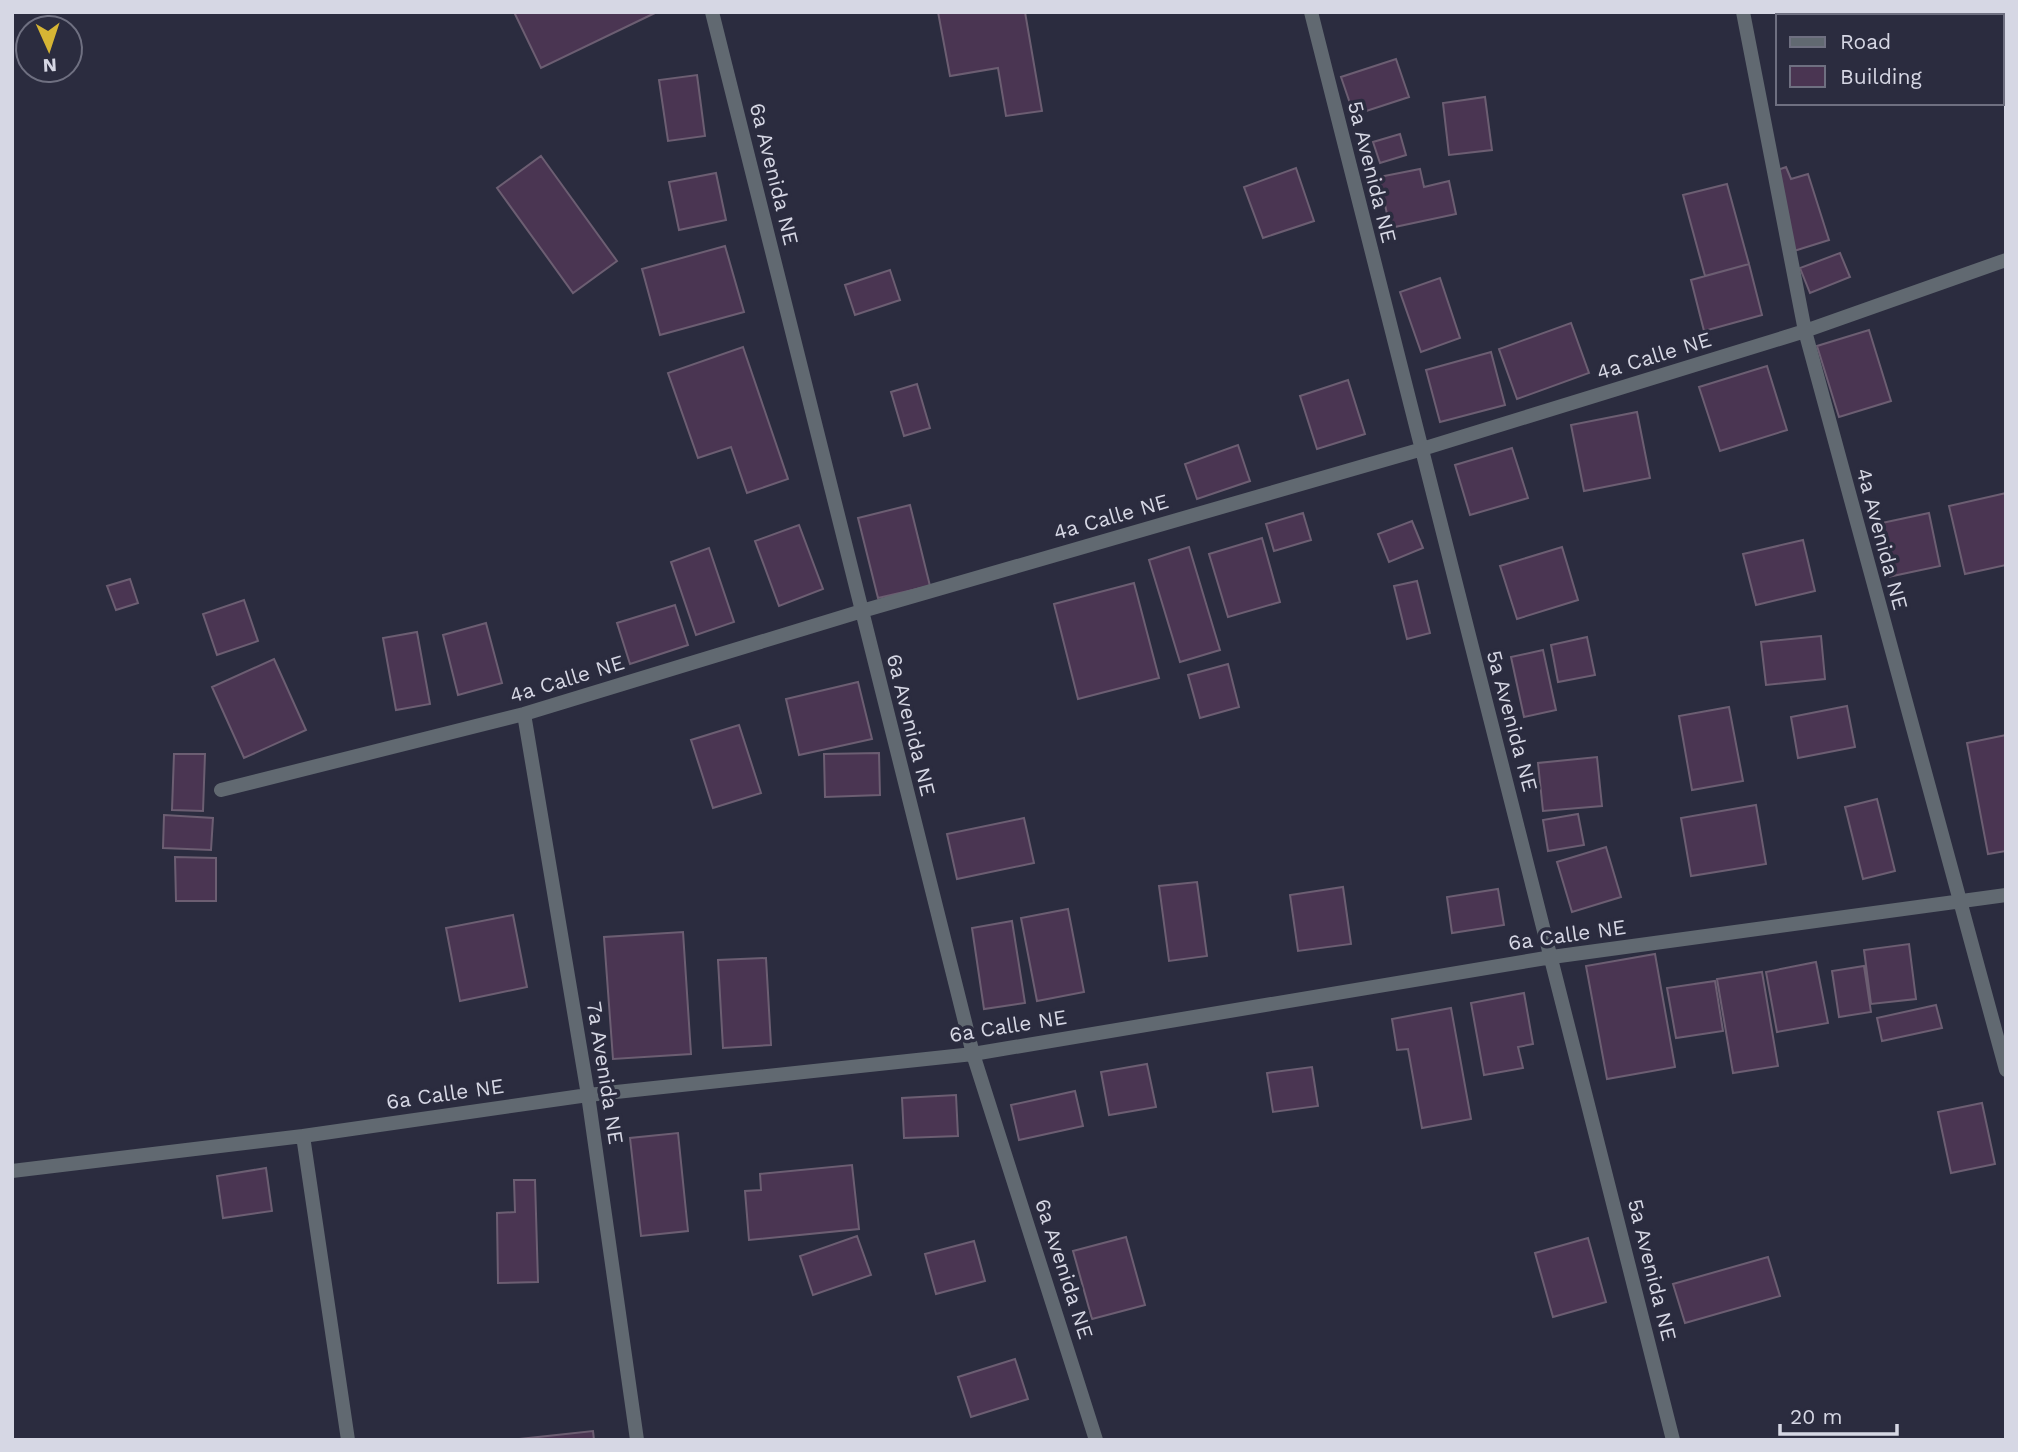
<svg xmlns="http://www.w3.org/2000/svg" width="2018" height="1452" font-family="'Work Sans',sans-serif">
<rect width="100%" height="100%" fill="#2b2c3f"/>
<path fill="#4a3552" stroke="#6c5e72" stroke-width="2" d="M 514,12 L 657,12 L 541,68 Z
M 938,12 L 1025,12 L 1042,111 L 1006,116 L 998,68 L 950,76 Z
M 1931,12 L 1974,12 L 1962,16 L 1932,16 Z
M 1396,59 L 1409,97 L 1354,115 L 1341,77 Z
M 697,75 L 705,136 L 668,141 L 659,80 Z
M 1485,97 L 1492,150 L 1449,155 L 1443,103 Z
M 1400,134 L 1406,155 L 1380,163 L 1373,142 Z
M 541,156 L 617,261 L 573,293 L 497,188 Z
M 1786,167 L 1791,179 L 1808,174 L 1829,240 L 1794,251 L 1769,173 Z
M 1296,168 L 1314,221 L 1263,238 L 1244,187 Z
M 1420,169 L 1424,187 L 1449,181 L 1456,214 L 1390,228 L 1379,177 Z
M 716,173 L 726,220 L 679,230 L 669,182 Z
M 1727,184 L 1749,264 L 1705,276 L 1683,195 Z
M 725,246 L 744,312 L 660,335 L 642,269 Z
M 1840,253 L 1850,277 L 1810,293 L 1800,268 Z
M 1749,264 L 1762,315 L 1704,331 L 1691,280 Z
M 890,270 L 900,300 L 855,315 L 845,285 Z
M 1440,278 L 1460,338 L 1421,352 L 1400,292 Z
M 1571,323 L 1589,373 L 1517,399 L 1499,349 Z
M 1869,330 L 1891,401 L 1839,417 L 1817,346 Z
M 743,347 L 788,479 L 747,493 L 731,447 L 698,458 L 668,373 Z
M 1491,352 L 1505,405 L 1440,422 L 1426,370 Z
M 1767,366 L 1787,430 L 1720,451 L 1699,387 Z
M 1348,380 L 1365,434 L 1317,449 L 1300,396 Z
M 917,384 L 930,428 L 904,436 L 891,392 Z
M 1637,412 L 1650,478 L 1584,491 L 1571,425 Z
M 1238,445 L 1250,481 L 1197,499 L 1185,464 Z
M 1512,448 L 1528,498 L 1470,515 L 1455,465 Z
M 2006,493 L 2006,565 L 1965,574 L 1949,506 Z
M 910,505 L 930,586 L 878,598 L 858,518 Z
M 1303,513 L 1311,540 L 1274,551 L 1266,524 Z
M 1929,513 L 1940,566 L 1888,577 L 1877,524 Z
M 1412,521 L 1423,548 L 1389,562 L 1378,534 Z
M 799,525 L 823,589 L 779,606 L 755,541 Z
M 1262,538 L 1280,602 L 1228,617 L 1209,554 Z
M 1803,540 L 1815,591 L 1756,605 L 1743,554 Z
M 1189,547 L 1220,650 L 1180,662 L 1149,560 Z
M 1562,547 L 1578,600 L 1517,619 L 1500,566 Z
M 709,548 L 734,622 L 696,635 L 671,562 Z
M 130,579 L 138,603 L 116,610 L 107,586 Z
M 1417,581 L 1430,633 L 1407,639 L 1394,586 Z
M 1134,583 L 1159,678 L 1078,699 L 1054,604 Z
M 244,600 L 258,641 L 217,655 L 203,614 Z
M 675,605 L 688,645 L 630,664 L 617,623 Z
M 486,623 L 502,683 L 458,695 L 443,635 Z
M 417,632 L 430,704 L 396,710 L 383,638 Z
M 1821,636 L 1825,679 L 1766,685 L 1761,642 Z
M 1587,637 L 1595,675 L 1558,682 L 1551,645 Z
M 1543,650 L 1556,710 L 1524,717 L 1511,657 Z
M 274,659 L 306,730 L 244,758 L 212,687 Z
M 1228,664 L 1239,707 L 1200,718 L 1188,675 Z
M 858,682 L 872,739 L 799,755 L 786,699 Z
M 1847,706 L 1855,747 L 1798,758 L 1791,717 Z
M 1729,707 L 1743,781 L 1692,790 L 1679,716 Z
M 739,725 L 761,793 L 713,808 L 691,740 Z
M 2006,735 L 2006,851 L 1988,854 L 1967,743 Z
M 879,753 L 880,795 L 825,797 L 824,754 Z
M 174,754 L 205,754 L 203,811 L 172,810 Z
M 1597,757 L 1602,806 L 1543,811 L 1538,763 Z
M 1877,799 L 1895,871 L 1863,879 L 1845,807 Z
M 1756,805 L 1766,864 L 1691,876 L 1681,818 Z
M 1578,814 L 1584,845 L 1548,851 L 1543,820 Z
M 164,815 L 213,818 L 211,850 L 163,848 Z
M 1024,818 L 1034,863 L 957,879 L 947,834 Z
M 1606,847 L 1621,897 L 1572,912 L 1557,862 Z
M 175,857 L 216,858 L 216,901 L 176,901 Z
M 1197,882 L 1207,956 L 1169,961 L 1159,886 Z
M 1343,887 L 1351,944 L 1298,951 L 1290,895 Z
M 1498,889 L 1504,925 L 1452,933 L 1447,897 Z
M 1068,909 L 1084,992 L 1037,1001 L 1021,918 Z
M 513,915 L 527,987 L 460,1001 L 446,928 Z
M 1012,921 L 1025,1003 L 984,1009 L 972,928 Z
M 683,932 L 691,1054 L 613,1059 L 604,937 Z
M 1909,944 L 1916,999 L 1871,1004 L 1864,950 Z
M 1655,954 L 1675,1067 L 1607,1079 L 1586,966 Z
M 766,958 L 771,1045 L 723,1048 L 718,960 Z
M 1816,962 L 1828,1023 L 1777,1032 L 1766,972 Z
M 1864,966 L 1871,1012 L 1839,1017 L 1832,971 Z
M 1762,972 L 1778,1066 L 1733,1073 L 1717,979 Z
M 1715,981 L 1723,1031 L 1676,1038 L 1667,988 Z
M 1524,993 L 1533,1044 L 1518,1047 L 1523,1068 L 1484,1075 L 1471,1003 Z
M 1936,1005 L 1942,1028 L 1882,1041 L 1877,1018 Z
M 1451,1008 L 1471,1119 L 1422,1128 L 1408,1049 L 1397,1050 L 1392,1019 Z
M 1147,1064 L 1156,1107 L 1109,1115 L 1101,1072 Z
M 1312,1067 L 1318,1106 L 1273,1112 L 1267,1073 Z
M 1075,1091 L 1083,1126 L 1019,1140 L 1011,1105 Z
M 956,1095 L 958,1136 L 904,1138 L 902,1098 Z
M 1982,1103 L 1995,1164 L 1951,1173 L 1938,1112 Z
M 678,1133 L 688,1231 L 641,1236 L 630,1138 Z
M 852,1165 L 859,1229 L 749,1240 L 745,1191 L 761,1190 L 760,1174 Z
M 266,1168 L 272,1211 L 223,1218 L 217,1176 Z
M 514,1180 L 535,1180 L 538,1282 L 498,1283 L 497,1213 L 515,1212 Z
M 857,1236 L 871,1275 L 813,1295 L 800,1256 Z
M 1126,1237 L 1145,1305 L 1092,1319 L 1073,1251 Z
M 1588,1238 L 1606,1302 L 1553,1317 L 1535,1253 Z
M 974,1241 L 985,1281 L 936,1294 L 925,1254 Z
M 1768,1257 L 1780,1296 L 1685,1323 L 1673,1284 Z
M 1015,1359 L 1028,1399 L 971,1417 L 958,1377 Z
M 593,1431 L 594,1440 L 520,1440 L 520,1439 Z"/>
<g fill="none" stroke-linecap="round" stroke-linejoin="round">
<path stroke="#616971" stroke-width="14" d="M 712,12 L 973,1054 L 1096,1440
M 1311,12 C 1429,489 1553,964 1673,1440
M 1743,12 L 1805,331 L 2006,1070
M 524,714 L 588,1095 L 637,1440
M 221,790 L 524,714 L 862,611 L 1419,450 L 1805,331 L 2006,260
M 303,1136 L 348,1440
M 12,1171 L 303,1136 L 588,1095 L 973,1054 L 1552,957 L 2006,895"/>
</g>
<g text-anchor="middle" stroke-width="7" stroke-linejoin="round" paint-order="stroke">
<g font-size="21" fill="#d6d7e4" stroke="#2b2c3f">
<text transform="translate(1372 172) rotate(76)" y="7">5a Avenida NE</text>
<text transform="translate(774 174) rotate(76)" y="7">6a Avenida NE</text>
<text transform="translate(1654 356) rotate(-17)" y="7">4a Calle NE</text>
<text transform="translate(1111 517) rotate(-16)" y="7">4a Calle NE</text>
<text transform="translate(1882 539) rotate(75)" y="7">4a Avenida NE</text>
<text transform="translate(567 679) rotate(-17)" y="7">4a Calle NE</text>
<text transform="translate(1512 721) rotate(75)" y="7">5a Avenida NE</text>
<text transform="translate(911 725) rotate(76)" y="7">6a Avenida NE</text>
<text transform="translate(1567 935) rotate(-8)" y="7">6a Calle NE</text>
<text transform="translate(1008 1026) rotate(-9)" y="7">6a Calle NE</text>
<text transform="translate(605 1073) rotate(81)" y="7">7a Avenida NE</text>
<text transform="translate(445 1094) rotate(-8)" y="7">6a Calle NE</text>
<text transform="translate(1064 1269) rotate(72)" y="7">6a Avenida NE</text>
<text transform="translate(1652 1270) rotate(76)" y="7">5a Avenida NE</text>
</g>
</g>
<rect width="2018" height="1452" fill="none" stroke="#d6d7e4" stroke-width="28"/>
<rect x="1776" y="14" width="228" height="91" fill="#2b2c3f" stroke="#6f7081" stroke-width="2"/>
<rect x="1790" y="37" width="35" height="10" fill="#616971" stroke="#6f7081" stroke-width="2"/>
<text x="1840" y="49" font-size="21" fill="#d6d7e4">Road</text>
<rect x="1790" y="66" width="35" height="21" fill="#4a3552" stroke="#6f7081" stroke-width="2"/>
<text x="1840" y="84" font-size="21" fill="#d6d7e4">Building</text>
<g transform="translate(49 49) rotate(177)"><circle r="33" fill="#2b2c3f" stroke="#6f7081" stroke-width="2"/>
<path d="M0-5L12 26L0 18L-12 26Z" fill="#d6b534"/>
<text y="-10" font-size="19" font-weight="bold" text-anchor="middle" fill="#d6d7e4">N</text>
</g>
<path d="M1780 1424v10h117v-10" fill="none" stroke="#d6d7e4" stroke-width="3.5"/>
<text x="1790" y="1424" font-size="21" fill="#d6d7e4" stroke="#2b2c3f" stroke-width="5" paint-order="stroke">20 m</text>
</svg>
